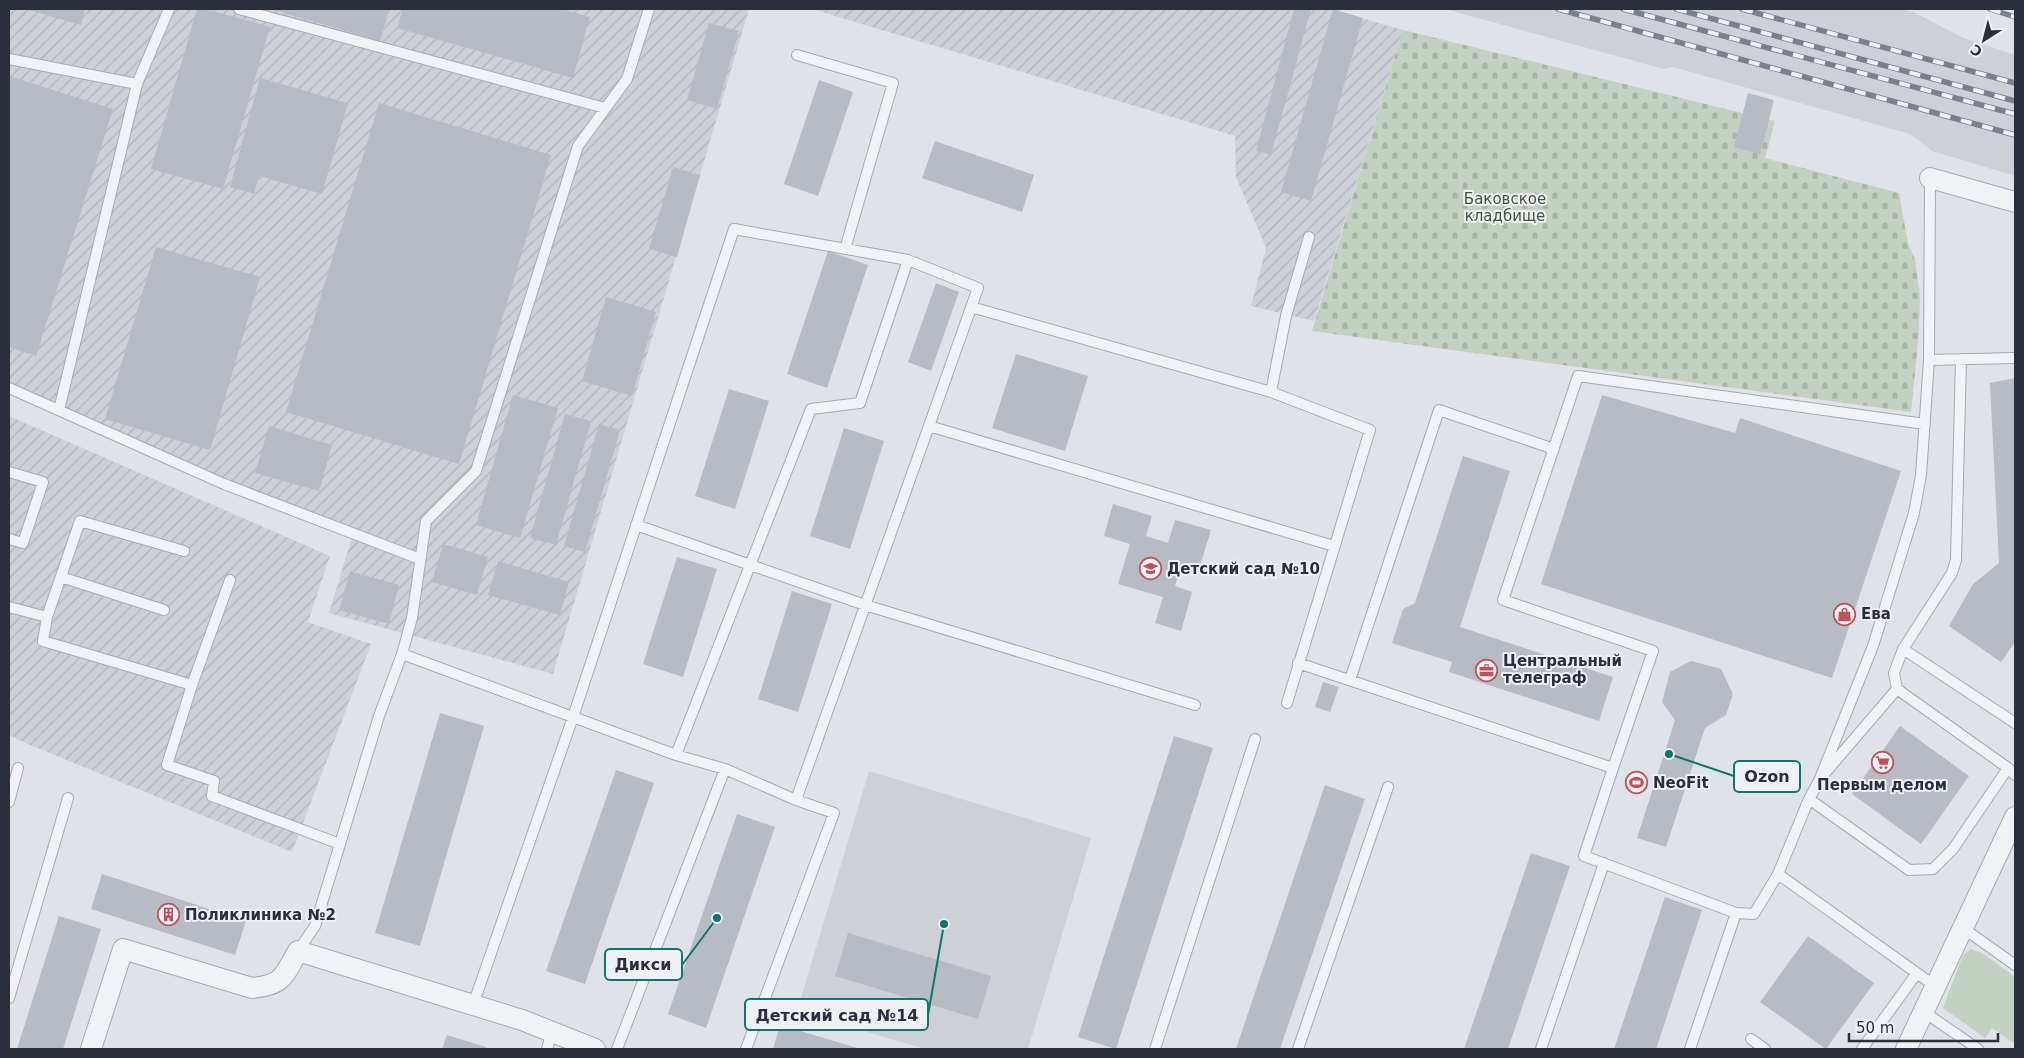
<svg xmlns="http://www.w3.org/2000/svg" width="2024" height="1058" font-family="'DejaVu Sans',sans-serif">
<defs>
<pattern id="industrial-furrows" width="10" height="10" patternUnits="userSpaceOnUse" patternTransform="scale(1.25)"><rect width="10" height="10" fill="#ced0d8"/><path d="M-1 1l2-2M0 10L10 0M9 11l2-2" fill="none" stroke="#b1b3ba"/></pattern>
<pattern id="cemetery-stones" width="16" height="16" patternUnits="userSpaceOnUse" patternTransform="scale(1.25)"><rect width="16" height="16" fill="#c4d0c1"/><path d="M2 7V4a2 2 0 0 1 4 0v3zM10 15v-3a2 2 0 0 1 4 0v3z" fill="#a9b3a7"/></pattern>
</defs>
<rect width="100%" height="100%" fill="#dfe2e7"/>
<path fill="#ced0d8" d="M 1445,9 L 1900,9 L 1913,12 L 1964,38 L 2015,55 L 2015,176 L 1932,151 L 1910,134 L 1673,67 L 1664,69 Z
M 869,771 L 1091,838 L 1028,1049 L 925,1049 L 797,1011 Z"/>
<path fill="url(#industrial-furrows)" d="M 9,9 L 749,9 L 553,674 L 329,613 L 352,537 L 9,394 Z
M 812,9 L 1331,9 L 1403,30 L 1314,321 L 1251,306 L 1266,248 L 1236,177 L 1235,136 Z
M 9,416 L 330,556 L 308,622 L 371,644 L 292,852 L 30,745 L 9,735 Z"/>
<path fill="url(#cemetery-stones)" d="M 1403,30 L 1775,121 L 1765,158 L 1899,193 L 1908,244 L 1915,260 L 1920,296 L 1919,332 L 1911,412 L 1312,331 Z"/>
<path fill="#c4d0c1" d="M 1971,949 L 1982,953 L 2015,977 L 2015,1044 L 1992,1028 L 1985,1038 L 1943,1008 L 1963,955 Z"/>
<path fill="#b7bbc3" d="M 25,9 L 85,9 L 81,25 Z
M 197,9 L 205,9 L 270,27 L 223,189 L 151,169 Z
M 271,9 L 389,9 L 380,41 Z
M 403,9 L 561,9 L 590,17 L 573,78 L 397,28 Z
M 1294,9 L 1311,9 L 1271,155 L 1256,151 Z
M 1333,9 L 1363,18 L 1311,201 L 1281,192 Z
M 709,23 L 739,31 L 717,109 L 687,100 Z
M 9,76 L 113,109 L 36,356 L 9,347 Z
M 260,78 L 348,103 L 322,194 L 259,176 L 254,194 L 230,187 Z
M 819,80 L 853,92 L 818,196 L 784,184 Z
M 1748,93 L 1774,100 L 1760,154 L 1734,147 Z
M 379,103 L 551,155 L 459,464 L 286,412 Z
M 935,141 L 1034,175 L 1022,212 L 922,178 Z
M 673,167 L 700,175 L 677,257 L 649,249 Z
M 156,247 L 260,277 L 210,450 L 105,419 Z
M 828,251 L 868,265 L 827,388 L 787,374 Z
M 936,283 L 959,292 L 931,371 L 908,362 Z
M 606,297 L 656,312 L 632,396 L 582,381 Z
M 1016,354 L 1088,376 L 1065,451 L 992,428 Z
M 2015,378 L 2015,642 L 2001,662 L 1949,626 L 1973,584 L 1999,563 L 1990,383 Z
M 729,389 L 769,401 L 735,509 L 695,496 Z
M 513,395 L 558,408 L 520,538 L 476,525 Z
M 1602,395 L 1735,433 L 1740,418 L 1901,471 L 1832,678 L 1541,584 Z
M 565,414 L 591,421 L 556,545 L 530,538 Z
M 599,424 L 620,430 L 585,552 L 564,546 Z
M 269,426 L 332,445 L 319,491 L 255,473 Z
M 844,428 L 884,441 L 850,549 L 810,536 Z
M 1463,456 L 1510,471 L 1460,627 L 1613,677 L 1599,721 L 1449,672 L 1452,662 L 1392,643 L 1403,609 L 1415,603 Z
M 1113,504 L 1152,516 L 1146,536 L 1168,543 L 1175,520 L 1211,530 L 1198,572 L 1181,567 L 1175,586 L 1192,592 L 1181,631 L 1155,623 L 1163,597 L 1118,584 L 1130,544 L 1104,536 Z
M 443,544 L 488,557 L 477,595 L 432,582 Z
M 677,557 L 717,569 L 683,677 L 643,664 Z
M 498,561 L 569,582 L 560,615 L 488,595 Z
M 350,571 L 399,585 L 389,624 L 339,610 Z
M 792,591 L 832,604 L 798,712 L 758,699 Z
M 1691,661 L 1721,669 L 1733,694 L 1726,715 L 1705,728 L 1666,847 L 1637,838 L 1675,720 L 1662,702 L 1670,672 Z
M 1323,682 L 1339,687 L 1330,712 L 1315,707 Z
M 440,713 L 484,726 L 420,946 L 375,933 Z
M 1900,726 L 1969,776 L 1921,844 L 1852,794 Z
M 1174,736 L 1213,748 L 1116,1049 L 1078,1037 Z
M 616,770 L 654,783 L 585,984 L 546,971 Z
M 1325,785 L 1365,799 L 1280,1049 L 1236,1049 Z
M 737,814 L 775,827 L 706,1028 L 668,1014 Z
M 1531,853 L 1570,866 L 1508,1049 L 1464,1049 Z
M 102,874 L 246,921 L 235,955 L 91,909 Z
M 1665,897 L 1702,910 L 1656,1049 L 1614,1049 Z
M 59,916 L 101,929 L 63,1049 L 17,1049 Z
M 848,933 L 991,976 L 978,1019 L 835,976 Z
M 1808,936 L 1874,983 L 1826,1049 L 1760,1002 Z
M 780,1025 L 861,1049 L 773,1049 Z
M 447,1035 L 486,1047 L 485,1049 L 442,1049 Z"/>
<g fill="none" stroke-linecap="round" stroke-linejoin="round">
<defs>
<path id="lane" d="M 239,9 L 605,108
M 797,55 L 893,83 L 845,249
M 9,59 L 137,84 L 59,410
M 137,84 L 169,9
M 1930,178 L 1929,360 L 1921,475 L 1914,513 L 1873,646 L 1819,781 L 1809,799 L 1909,870 L 1933,869 L 1953,849 L 2008,768
M 971,307 L 1271,392 L 1370,430 L 1287,703
M 1929,360 L 2015,358
M 9,388 L 224,484 L 420,559
M 1271,392 L 1286,316 L 1309,237
M 929,426 L 1334,546
M 9,472 L 43,482 L 23,543 L 9,539
M 636,525 L 865,605 L 1195,705
M 61,577 L 164,610
M 9,607 L 47,617 L 80,521 L 184,551
M 47,617 L 43,641 L 192,685 L 230,580
M 1903,649 L 2015,723
M 402,654 L 676,755 L 725,769 L 796,800 L 834,813 L 746,1049
M 1298,663 L 1613,768 L 1653,651 L 1503,600 L 1578,376 L 1925,424
M 1350,680 L 1439,410 L 1554,449
M 192,685 L 167,765 L 214,781 L 212,796 L 340,844
M 1897,689 L 2008,768 L 2015,775
M 676,755 L 811,409 L 860,403 L 908,260 L 978,288 L 796,800
M 1613,768 L 1584,856 L 1736,913
M 1825,773 L 1897,689 L 1894,673 L 1903,649 L 1952,573 L 1956,560 L 1961,359
M 9,802 L 18,768
M 1778,874 L 1809,799
M 1963,928 L 2015,965
M 298,951 L 315,926 L 379,716 L 402,654 L 412,618 L 426,521 L 476,471 L 578,146 L 627,79 L 649,9
M 9,998 L 68,798
M 473,1005 L 573,717 L 734,229 L 908,260
M 1924,1012 L 1978,1049
M 1751,1039 L 1765,1049
M 547,1049 L 552,1032
M 617,1049 L 725,769
M 1155,1049 L 1255,739
M 1298,1049 L 1388,787
M 1541,1049 L 1604,863
M 1690,1049 L 1736,913 L 1754,914 L 1778,874 L 1935,986
M 1862,1049 L 1917,973"/>
<path id="street" d="M 1930,178 L 2015,202
M 91,1049 L 123,949 L 252,988 C 283,985 283,977 298,951 L 522,1020 L 595,1049
M 1906,1049 L 2015,817"/>
</defs>
<use href="#lane" stroke="#a5a9b0" stroke-width="12"/>
<use href="#street" stroke="#a5a9b0" stroke-width="22"/>
<use href="#lane" stroke="#f1f2f5" stroke-width="10"/>
<use href="#street" stroke="#f1f2f5" stroke-width="20"/>
<defs>
<path id="rail" d="M 1558,9 L 2015,135
M 1623,9 L 2015,114
M 1676,9 L 2015,101
M 1742,9 L 2015,83
M 1990,9 L 2015,17"/>
</defs>
<use href="#rail" stroke="#7a808e" stroke-width="5.5"/>
<use href="#rail" stroke="#eef0f4" stroke-width="4" stroke-dasharray="11" stroke-linecap="butt"/>
</g>
<defs>
<symbol id="school-ring" viewBox="-11 -11 22 22"><circle r="9.5" fill="#eef0f4" stroke="#be5159" stroke-width="1.5"/><path d="M0-5L7-2L0 1L-7-2ZM-4 1L0 2.5L4 1V4Q0 6-4 4Z" fill="#be5159"/></symbol>
<symbol id="shop-ring" viewBox="-11 -11 22 22"><circle r="9.5" fill="#eef0f4" stroke="#be5159" stroke-width="1.5"/><path d="M-5-2.5h2.3a2.7 3.5 0 0 1 5.4 0H5L5.5 6h-11ZM-1.5-2.5h3a1.5 2.3 0 0 0-3 0Z" fill="#be5159"/></symbol>
<symbol id="office-ring" viewBox="-11 -11 22 22"><circle r="9.5" fill="#eef0f4" stroke="#be5159" stroke-width="1.5"/><path d="M-6-3h4V-5.5h4V-3h4V5H-6ZM-1-4.5V-3h2v-1.5ZM-6 0V1H6V0Z" fill="#be5159"/></symbol>
<symbol id="supermarket-ring" viewBox="-11 -11 22 22"><circle r="9.5" fill="#eef0f4" stroke="#be5159" stroke-width="1.5"/><path d="M-6-5.5h2.5l.6 2H6L4.5 2H-2.5L-4.4-4H-6ZM-1.5 3.2a1.3 1.3 0 1 0 .1 0ZM3 3.2a1.3 1.3 0 1 0 .1 0Z" fill="#be5159"/></symbol>
<symbol id="stadium-ring" viewBox="-11 -11 22 22"><circle r="9.5" fill="#eef0f4" stroke="#be5159" stroke-width="1.5"/><path d="M0-5a6.5 5 0 1 0 0 10a6.5 5 0 1 0 0-10ZM-3.5-1.8h7v3.6h-7Z" fill="#be5159"/></symbol>
<symbol id="building-ring" viewBox="-11 -11 22 22"><circle r="9.5" fill="#eef0f4" stroke="#be5159" stroke-width="1.5"/><path d="M-4-6H4V6H1V3H-1V6H-4ZM-2.5-4.3h1.7v1.8h-1.7ZM.8-4.3h1.7v1.8H.8ZM-2.5-1h1.7V.8h-1.7ZM.8-1h1.7V.8H.8Z" fill="#be5159"/></symbol>
</defs>
<g fill-rule="evenodd">
<use href="#school-ring" x="1138" y="556" width="25" height="25"/>
<use href="#shop-ring" x="1832" y="602" width="25" height="25"/>
<use href="#office-ring" x="1474" y="658" width="25" height="25"/>
<use href="#supermarket-ring" x="1870" y="750" width="25" height="25"/>
<use href="#stadium-ring" x="1624" y="770" width="25" height="25"/>
<use href="#building-ring" x="156" y="902" width="25" height="25"/>
</g>
<g text-anchor="middle" stroke-width="4" stroke-linejoin="round" paint-order="stroke">
<g font-size="15" fill="#3c5639" stroke="#eef0f4">
<text x="1505" y="204">Баковское<tspan x="1505" dy="17">кладбище</tspan></text>
</g>
<g font-size="15" font-weight="bold" fill="#2a2f3c" stroke="#eef0f4" text-anchor="start">
<text x="1167" y="574">Детский сад №10</text>
<text x="1861" y="619">Ева</text>
<text x="1503" y="666">Центральный<tspan x="1503" dy="17">телеграф</tspan></text>
<text x="1653" y="788">NeoFit</text>
<text x="1882" y="790" text-anchor="middle">Первым делом</text>
<text x="185" y="920">Поликлиника №2</text>
</g>
</g>
<path fill="none" stroke="#0f766e" stroke-width="2" d="M1669 754L1734 776M717 918L682 965M944 924L928 1015"/>
<g fill="#0f766e" stroke="#eef0f4" stroke-width="2">
<circle cx="1669" cy="754" r="5"/>
<circle cx="717" cy="918" r="5"/>
<circle cx="944" cy="924" r="5"/>
</g>
<g fill="#eef0f4" stroke="#0f766e" stroke-width="2">
<rect x="1734" y="761" width="66" height="31" rx="5"/>
<rect x="605" y="949" width="77" height="31" rx="5"/>
<rect x="745" y="999" width="183" height="31" rx="5"/>
</g>
<g font-size="16" text-anchor="middle" font-weight="bold" fill="#2a2f3c">
<text x="1767" y="782">Ozon</text>
<text x="643" y="970">Дикси</text>
<text x="837" y="1021">Детский сад №14</text>
</g>
<rect width="2024" height="1058" fill="none" stroke="#2a2f3c" stroke-width="20"/>
<g transform="translate(1984 40) rotate(216)" stroke="#eef0f4" stroke-width="4" paint-order="stroke">
<path d="M0-4L9 19L0 12L-9 19Z" fill="#2a2f3c"/>
<text y="-8" font-size="14" font-weight="bold" text-anchor="middle" fill="#2a2f3c">С</text>
</g>
<path d="M1849 1033v8h149v-8" fill="none" stroke="#2a2f3c" stroke-width="2.5"/>
<text x="1856" y="1033" font-size="15" fill="#2a2f3c" stroke="#eef0f4" stroke-width="4" paint-order="stroke">50 m</text>
</svg>
